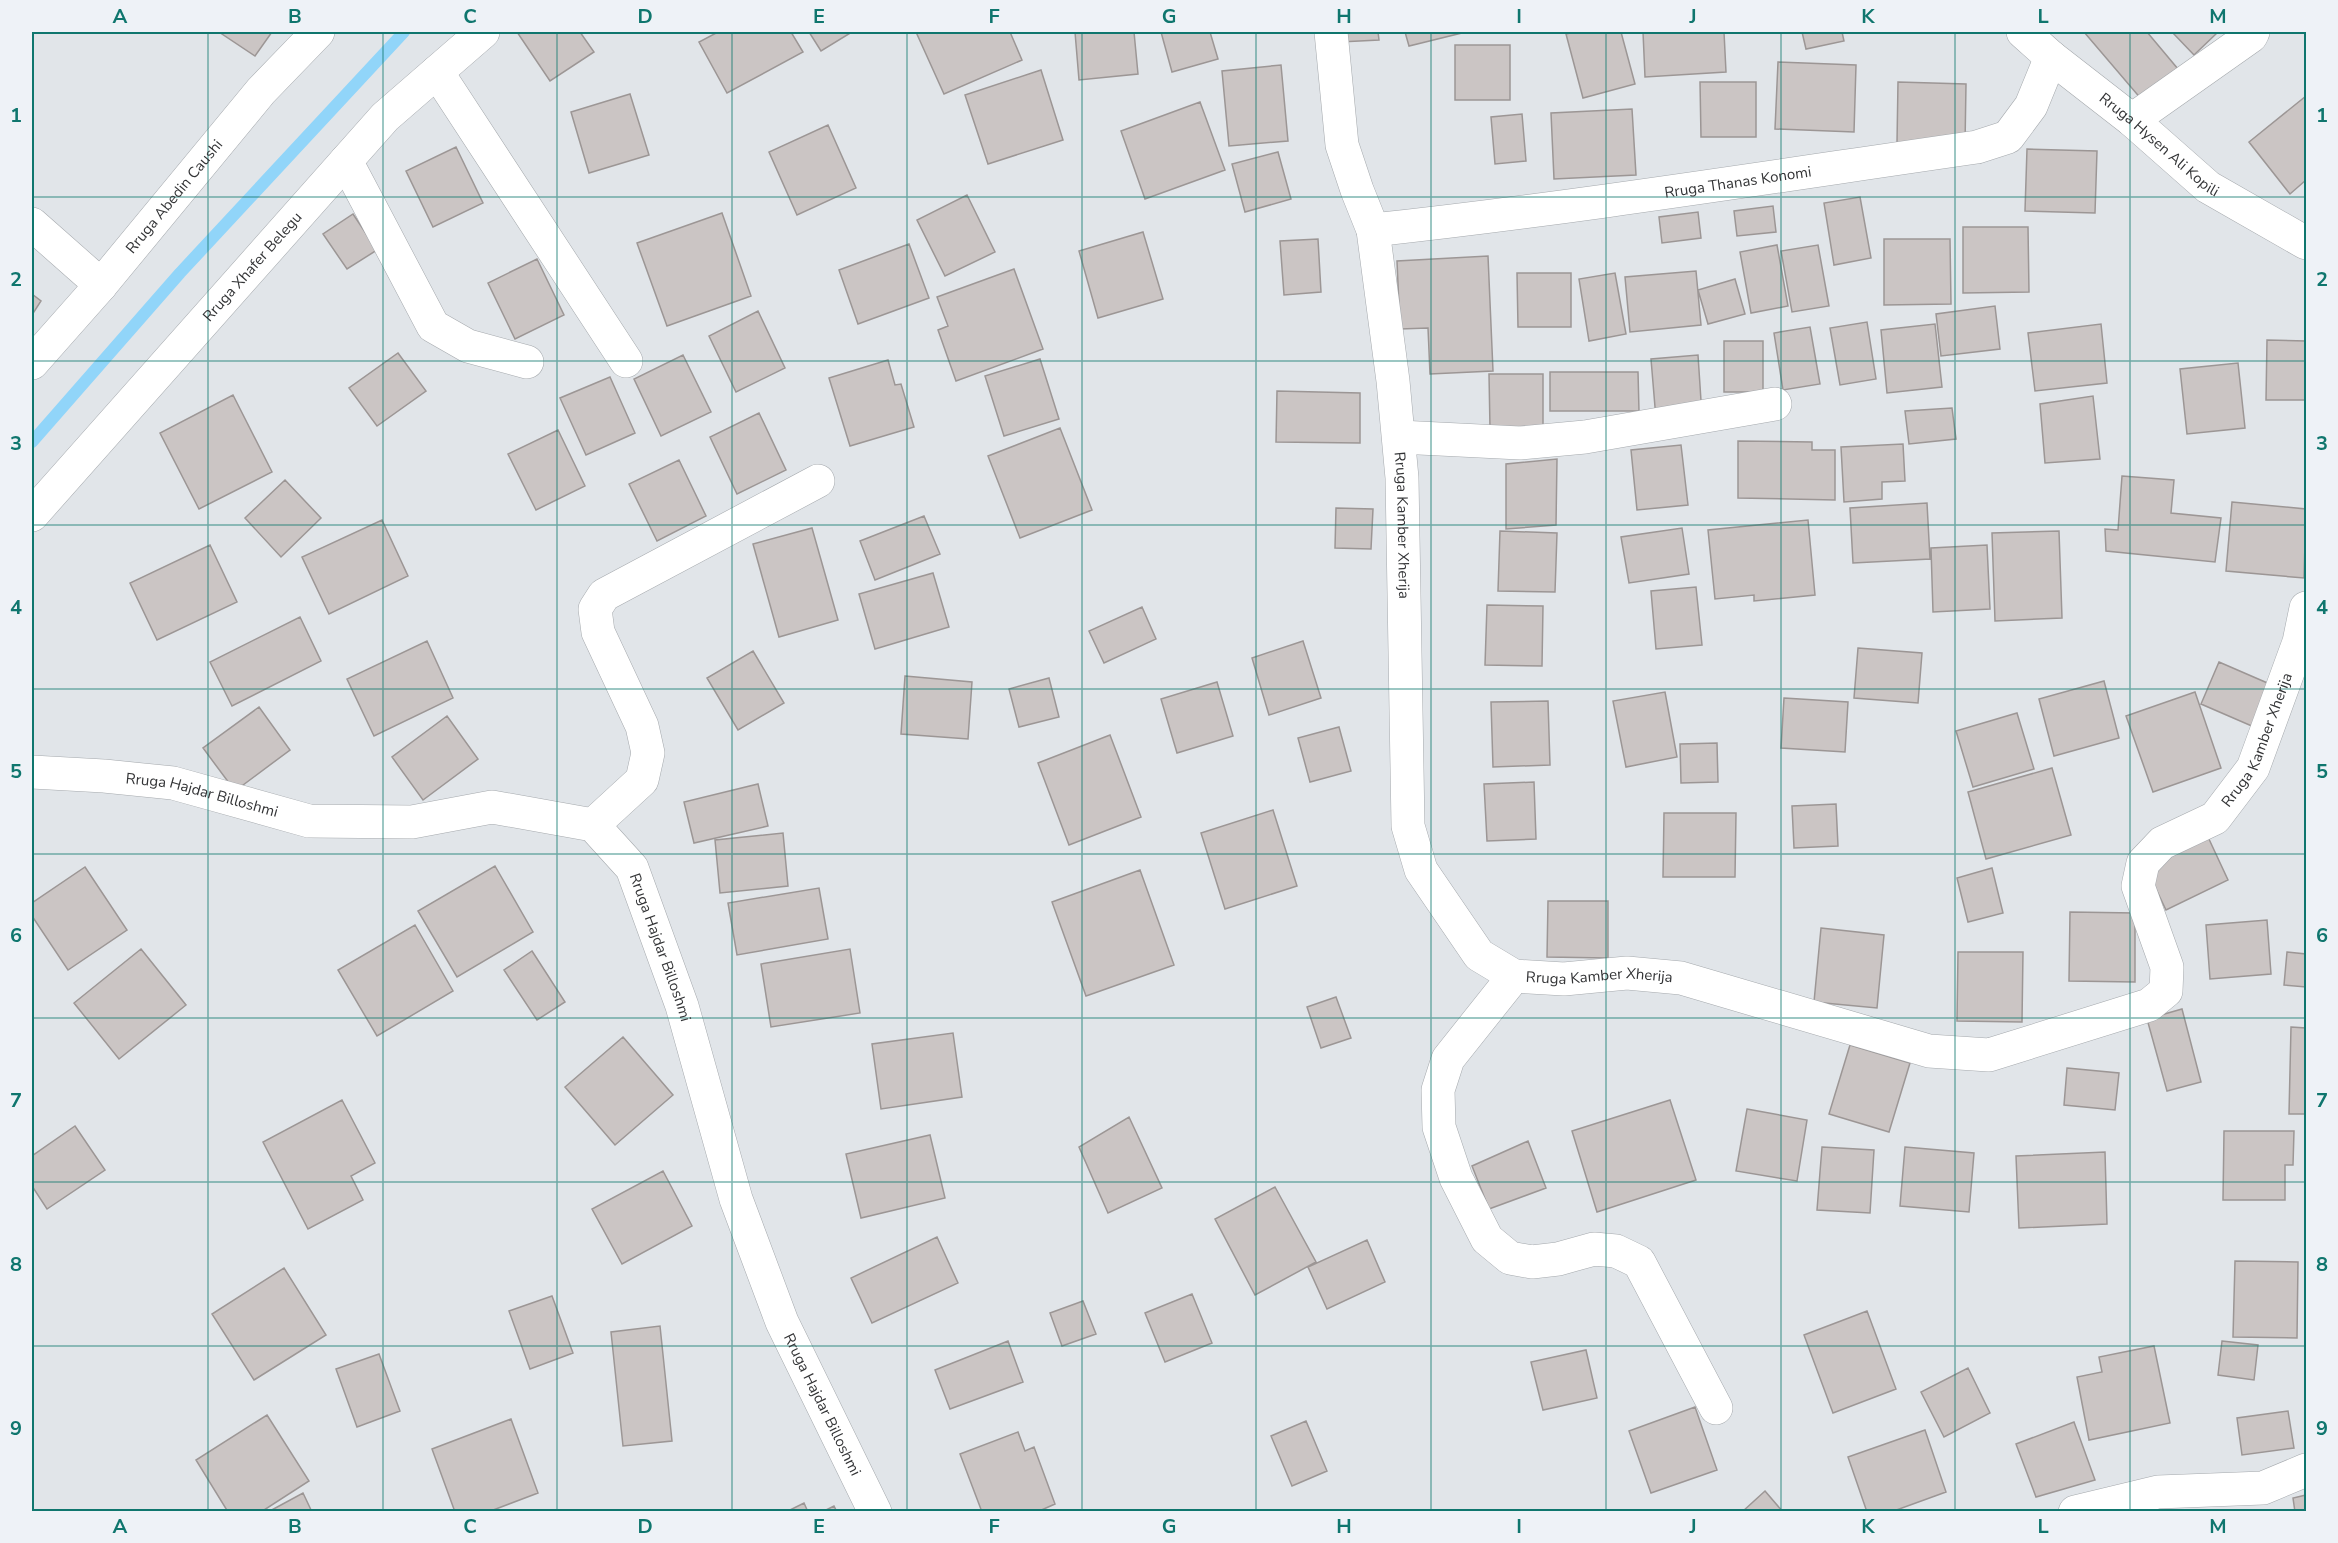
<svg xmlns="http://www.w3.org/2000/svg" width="2338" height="1543" font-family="'Nunito Sans',sans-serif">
<rect width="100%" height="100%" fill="#e1e5e9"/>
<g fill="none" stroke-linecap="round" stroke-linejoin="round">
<path stroke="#91d5f9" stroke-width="12" d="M 32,442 L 180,273 L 404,32"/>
</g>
<path fill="#cbc5c4" stroke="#9c9695" stroke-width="1.5" d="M 219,32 L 272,32 L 255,56 Z
M 517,32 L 580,32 L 594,52 L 550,81 Z
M 718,32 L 791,32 L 803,52 L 727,93 L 699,42 Z
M 809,32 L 852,32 L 821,51 Z
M 916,32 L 1010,32 L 1022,60 L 944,94 Z
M 1075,32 L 1134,32 L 1138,74 L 1079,80 Z
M 1161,32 L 1210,32 L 1218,59 L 1172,72 Z
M 1340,32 L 1378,32 L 1379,40 L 1340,42 Z
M 1405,32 L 1466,32 L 1409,46 Z
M 1574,32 L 1621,32 L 1635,84 L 1583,98 L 1566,34 Z
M 1643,32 L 1724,32 L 1726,72 L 1645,77 Z
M 1802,32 L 1842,32 L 1844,41 L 1806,49 Z
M 2084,32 L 2147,32 L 2178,69 L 2142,100 Z
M 2172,32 L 2218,32 L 2194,55 Z
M 1455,45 L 1510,45 L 1510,100 L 1455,100 Z
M 1778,62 L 1856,65 L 1854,132 L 1775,129 Z
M 1281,65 L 1288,141 L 1229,146 L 1222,71 Z
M 1041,70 L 1063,140 L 988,164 L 965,95 Z
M 1700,82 L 1756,82 L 1756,137 L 1701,137 Z
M 1898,82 L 1966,84 L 1965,145 L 1897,143 Z
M 630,94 L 649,155 L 589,173 L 571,112 Z
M 2306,96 L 2306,180 L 2290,194 L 2249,142 Z
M 1200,102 L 1225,170 L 1145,199 L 1121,131 Z
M 1632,109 L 1636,175 L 1554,179 L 1551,113 Z
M 1522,114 L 1526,161 L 1495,164 L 1491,117 Z
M 828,125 L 856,188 L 797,215 L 769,152 Z
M 456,147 L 483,203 L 433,227 L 406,171 Z
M 2027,149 L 2097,151 L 2095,213 L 2025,211 Z
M 1278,152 L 1291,199 L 1245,212 L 1232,164 Z
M 967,195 L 995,252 L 945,276 L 917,220 Z
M 1860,197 L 1871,258 L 1834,265 L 1824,203 Z
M 1773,206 L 1776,232 L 1737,236 L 1734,211 Z
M 1698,212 L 1701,238 L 1662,243 L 1659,217 Z
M 722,213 L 751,296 L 667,326 L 637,243 Z
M 353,214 L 377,250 L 347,269 L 323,234 Z
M 1963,227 L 2028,227 L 2029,292 L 1963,293 Z
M 1143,232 L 1163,299 L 1098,318 L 1079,251 Z
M 1318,239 L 1321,292 L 1284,295 L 1280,241 Z
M 1884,239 L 1950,239 L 1951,304 L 1884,305 Z
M 909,244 L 929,298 L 858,324 L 839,270 Z
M 1777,245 L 1788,306 L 1751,313 L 1740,252 Z
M 1818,245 L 1829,306 L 1792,312 L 1781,251 Z
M 1488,256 L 1493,371 L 1430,374 L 1428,328 L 1400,329 L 1397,261 Z
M 537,259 L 564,315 L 515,339 L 488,283 Z
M 1014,269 L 1043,349 L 956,381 L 938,330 L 948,326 L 937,297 Z
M 1696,271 L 1701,325 L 1630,332 L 1625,277 Z
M 1517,273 L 1571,273 L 1571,327 L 1518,327 Z
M 1615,273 L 1626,334 L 1589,341 L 1579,279 Z
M 1735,279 L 1745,314 L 1708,324 L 1698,290 Z
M 32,294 L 41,301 L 32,315 Z
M 1995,306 L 2000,349 L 1941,356 L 1936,314 Z
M 758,311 L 785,368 L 736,392 L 709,336 Z
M 1867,322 L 1876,379 L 1840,385 L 1830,328 Z
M 1935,324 L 1942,387 L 1887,393 L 1881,330 Z
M 2101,324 L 2107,383 L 2035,391 L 2028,333 Z
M 1810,327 L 1820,384 L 1783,390 L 1774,333 Z
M 2267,340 L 2306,341 L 2306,400 L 2266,400 Z
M 1724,341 L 1763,341 L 1763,392 L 1724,392 Z
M 398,353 L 426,391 L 377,426 L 349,388 Z
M 683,355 L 711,412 L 661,436 L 634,379 Z
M 1698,355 L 1702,416 L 1656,419 L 1651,359 Z
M 1040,359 L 1059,419 L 1004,436 L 985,376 Z
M 888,360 L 895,385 L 901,384 L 914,427 L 850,446 L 829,378 Z
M 2238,363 L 2245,428 L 2187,434 L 2180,369 Z
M 1550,372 L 1638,372 L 1639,411 L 1550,411 Z
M 1489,374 L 1543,374 L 1543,428 L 1490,428 Z
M 610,377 L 635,433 L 586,455 L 560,398 Z
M 1277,391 L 1360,393 L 1360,443 L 1276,442 Z
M 233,395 L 272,472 L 199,509 L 160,433 Z
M 2093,396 L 2100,459 L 2045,463 L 2040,404 Z
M 1952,408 L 1956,439 L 1909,444 L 1905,411 Z
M 759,413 L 786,470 L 737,494 L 710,437 Z
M 1060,428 L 1092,510 L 1020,538 L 988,456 Z
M 558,430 L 585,486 L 536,510 L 508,454 Z
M 1738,441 L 1812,442 L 1812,450 L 1835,450 L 1835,500 L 1738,498 Z
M 1903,444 L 1905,481 L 1882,482 L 1882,499 L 1844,502 L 1841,447 Z
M 1681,445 L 1688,505 L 1637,510 L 1631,450 Z
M 1557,459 L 1556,525 L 1506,529 L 1506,464 Z
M 679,460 L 706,516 L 657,541 L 629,484 Z
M 2122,476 L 2174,480 L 2171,513 L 2221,518 L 2215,562 L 2106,551 L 2105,529 L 2118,530 Z
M 285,480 L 321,518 L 281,557 L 245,518 Z
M 2232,502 L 2306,509 L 2304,578 L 2226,571 Z
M 1927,503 L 1930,559 L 1853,563 L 1850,508 Z
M 1336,508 L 1373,509 L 1371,549 L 1335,548 Z
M 924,516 L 940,554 L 875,580 L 860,541 Z
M 382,520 L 408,576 L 329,614 L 302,557 Z
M 1808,520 L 1815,595 L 1754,601 L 1754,595 L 1715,599 L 1708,530 Z
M 812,528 L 838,620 L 779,637 L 753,544 Z
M 1682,528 L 1689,574 L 1629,583 L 1621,537 Z
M 1500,531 L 1557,533 L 1555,592 L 1498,591 Z
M 2059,531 L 2062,618 L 1995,621 L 1992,533 Z
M 210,545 L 237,602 L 157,640 L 130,583 Z
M 1987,545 L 1990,609 L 1933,612 L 1931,548 Z
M 933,573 L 949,627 L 875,649 L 859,594 Z
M 1696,587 L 1702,645 L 1656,649 L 1651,591 Z
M 1487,605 L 1543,606 L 1542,666 L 1485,665 Z
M 1142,607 L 1156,639 L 1104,663 L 1089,631 Z
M 300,617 L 321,661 L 232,706 L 210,662 Z
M 427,641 L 453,698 L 374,736 L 347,679 Z
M 1303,641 L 1321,698 L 1269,715 L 1252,658 Z
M 1858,648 L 1922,653 L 1918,703 L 1854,698 Z
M 753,651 L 784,703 L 738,730 L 707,678 Z
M 2219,662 L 2272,685 L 2254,727 L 2201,704 Z
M 905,676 L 972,682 L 968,739 L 901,734 Z
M 1049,678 L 1059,717 L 1019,727 L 1009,689 Z
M 2104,681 L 2119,738 L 2054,756 L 2039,699 Z
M 1217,682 L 1233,736 L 1177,753 L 1161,699 Z
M 1665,692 L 1677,757 L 1626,767 L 1613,701 Z
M 2195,692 L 2221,768 L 2153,792 L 2126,716 Z
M 1784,698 L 1848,702 L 1845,752 L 1781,748 Z
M 1548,701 L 1550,765 L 1493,767 L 1491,702 Z
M 259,707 L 290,750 L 235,791 L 203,748 Z
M 2017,713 L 2034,769 L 1973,787 L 1956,731 Z
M 447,716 L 478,759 L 423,800 L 392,757 Z
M 1339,727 L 1351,771 L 1310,782 L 1298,738 Z
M 1110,735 L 1141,817 L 1069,845 L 1038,763 Z
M 1717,743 L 1718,782 L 1681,783 L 1680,744 Z
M 2052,768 L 2071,835 L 1986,859 L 1968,792 Z
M 1534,782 L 1536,839 L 1487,841 L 1484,784 Z
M 758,784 L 768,826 L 694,843 L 684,802 Z
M 1836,804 L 1838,846 L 1794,848 L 1792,806 Z
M 1273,810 L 1297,886 L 1225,909 L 1201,833 Z
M 1664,813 L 1736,813 L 1735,877 L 1663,877 Z
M 783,833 L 788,886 L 720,893 L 715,840 Z
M 2208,837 L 2228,880 L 2166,910 L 2146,868 Z
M 495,866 L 533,932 L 457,977 L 418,911 Z
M 85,867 L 127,930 L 68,970 L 32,916 L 32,903 Z
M 1992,868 L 2003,913 L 1968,922 L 1957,878 Z
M 1140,870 L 1174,965 L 1086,996 L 1052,902 Z
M 819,888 L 828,939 L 737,955 L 728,903 Z
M 1548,901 L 1608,901 L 1608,958 L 1547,957 Z
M 2070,912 L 2135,913 L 2135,982 L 2069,981 Z
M 2267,920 L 2271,974 L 2210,979 L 2206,925 Z
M 415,925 L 453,991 L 377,1036 L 338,970 Z
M 1821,928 L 1884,935 L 1877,1008 L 1814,1002 Z
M 141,949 L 186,1005 L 119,1059 L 74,1003 Z
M 850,949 L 860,1013 L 771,1027 L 761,964 Z
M 532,951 L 565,1002 L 537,1020 L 504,970 Z
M 1958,952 L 2023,952 L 2022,1022 L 1957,1021 Z
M 2287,952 L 2306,954 L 2306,987 L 2284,985 Z
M 1336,997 L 1351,1038 L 1321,1048 L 1307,1007 Z
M 2182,1009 L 2201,1082 L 2167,1091 L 2147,1019 Z
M 2291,1027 L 2306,1028 L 2306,1114 L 2289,1114 Z
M 953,1033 L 962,1097 L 881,1109 L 872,1044 Z
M 623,1037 L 673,1095 L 615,1145 L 565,1087 Z
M 1850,1045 L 1910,1063 L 1889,1132 L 1829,1114 Z
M 2067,1068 L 2119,1073 L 2115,1110 L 2064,1105 Z
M 342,1100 L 375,1163 L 351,1176 L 363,1200 L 308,1229 L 263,1142 Z
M 1670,1100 L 1696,1180 L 1597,1212 L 1572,1131 Z
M 1747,1109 L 1807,1120 L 1797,1181 L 1736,1171 Z
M 1129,1117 L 1162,1188 L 1108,1213 L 1079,1147 Z
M 75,1126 L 105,1170 L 47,1209 L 32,1186 L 32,1156 Z
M 2224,1131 L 2294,1131 L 2293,1165 L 2285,1165 L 2285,1200 L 2223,1200 Z
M 930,1135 L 945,1198 L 861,1218 L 846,1154 Z
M 1528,1141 L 1546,1188 L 1489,1209 L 1472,1166 Z
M 1822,1147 L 1874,1150 L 1870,1213 L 1817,1210 Z
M 1905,1147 L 1974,1153 L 1969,1212 L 1900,1206 Z
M 2105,1152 L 2107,1224 L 2019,1228 L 2016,1156 Z
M 663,1171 L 692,1226 L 622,1264 L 592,1209 Z
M 1275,1187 L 1316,1262 L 1255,1295 L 1215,1219 Z
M 937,1237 L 958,1283 L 872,1323 L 851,1278 Z
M 1367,1240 L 1385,1282 L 1327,1309 L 1308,1267 Z
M 2235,1261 L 2298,1262 L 2297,1338 L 2233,1337 Z
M 284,1268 L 326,1335 L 254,1380 L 212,1314 Z
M 1192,1294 L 1212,1343 L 1165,1362 L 1145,1313 Z
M 552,1296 L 573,1353 L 530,1369 L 509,1311 Z
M 1083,1301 L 1096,1334 L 1062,1346 L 1050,1313 Z
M 1867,1311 L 1896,1389 L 1833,1413 L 1804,1335 Z
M 660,1326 L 672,1441 L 623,1446 L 611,1332 Z
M 1008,1341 L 1023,1382 L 950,1409 L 935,1370 Z
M 2222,1341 L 2258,1345 L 2254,1380 L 2218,1375 Z
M 2154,1346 L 2170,1423 L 2089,1440 L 2077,1377 L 2102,1372 L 2099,1357 Z
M 1586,1350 L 1597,1398 L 1543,1410 L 1531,1362 Z
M 379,1354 L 400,1411 L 357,1427 L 336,1369 Z
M 1968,1368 L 1990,1413 L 1944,1437 L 1921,1392 Z
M 1695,1407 L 1717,1470 L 1651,1493 L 1629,1431 Z
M 2288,1411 L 2294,1448 L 2242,1455 L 2237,1418 Z
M 267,1415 L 309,1481 L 261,1512 L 228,1512 L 196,1460 Z
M 511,1419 L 538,1493 L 488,1512 L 455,1512 L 432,1449 Z
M 1306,1421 L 1327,1471 L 1292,1486 L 1271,1436 Z
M 2074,1422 L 2095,1480 L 2036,1497 L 2016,1444 Z
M 1925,1430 L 1946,1492 L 1891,1512 L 1867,1512 L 1848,1457 Z
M 1018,1432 L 1025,1451 L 1034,1447 L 1055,1504 L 1037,1512 L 982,1512 L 960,1454 Z
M 1765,1491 L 1783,1512 L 1742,1512 Z
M 303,1493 L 312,1512 L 268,1512 Z
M 2306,1495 L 2306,1512 L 2295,1512 L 2293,1498 Z
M 804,1503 L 808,1512 L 786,1512 Z
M 834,1506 L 837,1512 L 822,1512 Z"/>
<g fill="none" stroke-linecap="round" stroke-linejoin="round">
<defs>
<g id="street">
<path id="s1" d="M 1331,32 L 1342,145 L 1357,190 L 1373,230 L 1393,381 L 1402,478 L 1408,826 L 1421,870 L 1479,955 L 1514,976 L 1564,979 L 1627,973 L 1681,978 L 1929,1051 L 1989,1055 L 2149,1005 L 2166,991 L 2167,967 L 2138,886 L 2143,863 L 2162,843 L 2215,818 L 2253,768 L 2299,642 L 2306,608"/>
<path id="s2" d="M 2023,32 L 2051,57 L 2132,120 L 2208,187 L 2306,243"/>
<path d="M 437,72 L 626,361"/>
<path d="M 2132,120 L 2251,36 L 2253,32"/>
<path d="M 346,161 L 433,326 L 468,346 L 527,362"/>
<path d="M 32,224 L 101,285"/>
<path id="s3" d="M 1373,230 C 1575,208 1776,176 1977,147 L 2008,137 L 2031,106 L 2051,57"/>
<path d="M 1399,437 L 1520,443 L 1585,437 L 1775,404"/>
<path id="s4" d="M 32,515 L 385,117 L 483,32"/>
<path id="s5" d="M 32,772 L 104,776 L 173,783 L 309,821 L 412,822 L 492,807 L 593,825 L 632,868 L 682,1006 L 736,1199 L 782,1322 L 875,1512"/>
<path d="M 593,825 L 642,780 L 648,753 L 642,726 L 598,632 L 595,609 L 604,595 L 818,481"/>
<path d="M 1514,976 L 1448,1059 L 1438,1090 L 1439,1127 L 1456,1178 L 1487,1239 L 1510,1258 L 1532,1262 L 1558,1259 L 1594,1249 L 1616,1251 L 1639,1262 L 1716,1408"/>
<path d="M 2075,1512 L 2158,1492 L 2263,1488 L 2306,1470"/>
</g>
<g id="secondary">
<path id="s6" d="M 32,363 L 101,285 L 261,91 L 318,32"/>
</g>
</defs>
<use href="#street" stroke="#a5a9ad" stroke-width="34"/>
<use href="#secondary" stroke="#a5a9ad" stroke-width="34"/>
<use href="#street" stroke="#fff" stroke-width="33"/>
<use href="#secondary" stroke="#fff" stroke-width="33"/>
</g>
<path fill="none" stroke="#0f766e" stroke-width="1.5" stroke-opacity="0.55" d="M 208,32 L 208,1512M 383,32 L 383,1512M 557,32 L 557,1512M 732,32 L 732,1512M 907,32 L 907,1512M 1082,32 L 1082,1512M 1256,32 L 1256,1512M 1431,32 L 1431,1512M 1606,32 L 1606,1512M 1781,32 L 1781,1512M 1955,32 L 1955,1512M 2130,32 L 2130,1512M 32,197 L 2306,197M 32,361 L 2306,361M 32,525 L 2306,525M 32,689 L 2306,689M 32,854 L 2306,854M 32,1018 L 2306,1018M 32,1182 L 2306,1182M 32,1346 L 2306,1346"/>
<g text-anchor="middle" stroke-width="5" stroke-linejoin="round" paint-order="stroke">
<g font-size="15" fill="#333436" stroke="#eef2f7">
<text dy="5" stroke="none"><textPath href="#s2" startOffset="177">Rruga Hysen Ali Kopili</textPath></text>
<text dy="5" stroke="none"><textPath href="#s3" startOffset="368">Rruga Thanas Konomi</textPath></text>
<text dy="5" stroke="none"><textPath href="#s6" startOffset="219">Rruga Abedin Caushi</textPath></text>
<text dy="5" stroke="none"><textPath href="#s4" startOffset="332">Rruga Xhafer Belegu</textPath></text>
<text dy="5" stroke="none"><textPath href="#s1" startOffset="501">Rruga Kamber Xherija</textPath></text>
<text dy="5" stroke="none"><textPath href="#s1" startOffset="1977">Rruga Kamber Xherija</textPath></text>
<text dy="5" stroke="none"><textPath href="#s5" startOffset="172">Rruga Hajdar Billoshmi</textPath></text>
<text dy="5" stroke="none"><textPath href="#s5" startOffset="712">Rruga Hajdar Billoshmi</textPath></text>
<text dy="5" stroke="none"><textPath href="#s1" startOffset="1077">Rruga Kamber Xherija</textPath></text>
<text dy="5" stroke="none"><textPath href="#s5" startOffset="1198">Rruga Hajdar Billoshmi</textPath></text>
</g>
</g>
<rect width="2338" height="1543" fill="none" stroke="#eef2f7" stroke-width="66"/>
<rect x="33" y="33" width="2272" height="1477" fill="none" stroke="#0f766e" stroke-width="2"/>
<g font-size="20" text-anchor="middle" font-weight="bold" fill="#0f766e">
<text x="120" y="23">A</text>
<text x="295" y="23">B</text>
<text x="470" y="23">C</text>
<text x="645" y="23">D</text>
<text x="819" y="23">E</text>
<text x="994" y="23">F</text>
<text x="1169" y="23">G</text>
<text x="1344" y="23">H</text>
<text x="1519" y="23">I</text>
<text x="1693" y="23">J</text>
<text x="1868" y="23">K</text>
<text x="2043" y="23">L</text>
<text x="2218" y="23">M</text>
<text x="16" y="122">1</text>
<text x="2322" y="122">1</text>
<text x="16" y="286">2</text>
<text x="2322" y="286">2</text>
<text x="16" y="450">3</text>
<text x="2322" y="450">3</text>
<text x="16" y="614">4</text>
<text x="2322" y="614">4</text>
<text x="16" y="778">5</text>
<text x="2322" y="778">5</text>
<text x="16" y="942">6</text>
<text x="2322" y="942">6</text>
<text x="16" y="1107">7</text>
<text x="2322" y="1107">7</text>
<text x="16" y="1271">8</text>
<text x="2322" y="1271">8</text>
<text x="16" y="1435">9</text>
<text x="2322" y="1435">9</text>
<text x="120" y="1533">A</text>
<text x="295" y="1533">B</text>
<text x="470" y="1533">C</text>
<text x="645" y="1533">D</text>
<text x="819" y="1533">E</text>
<text x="994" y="1533">F</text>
<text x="1169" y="1533">G</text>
<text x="1344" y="1533">H</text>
<text x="1519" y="1533">I</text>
<text x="1693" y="1533">J</text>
<text x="1868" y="1533">K</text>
<text x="2043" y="1533">L</text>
<text x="2218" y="1533">M</text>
</g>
</svg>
